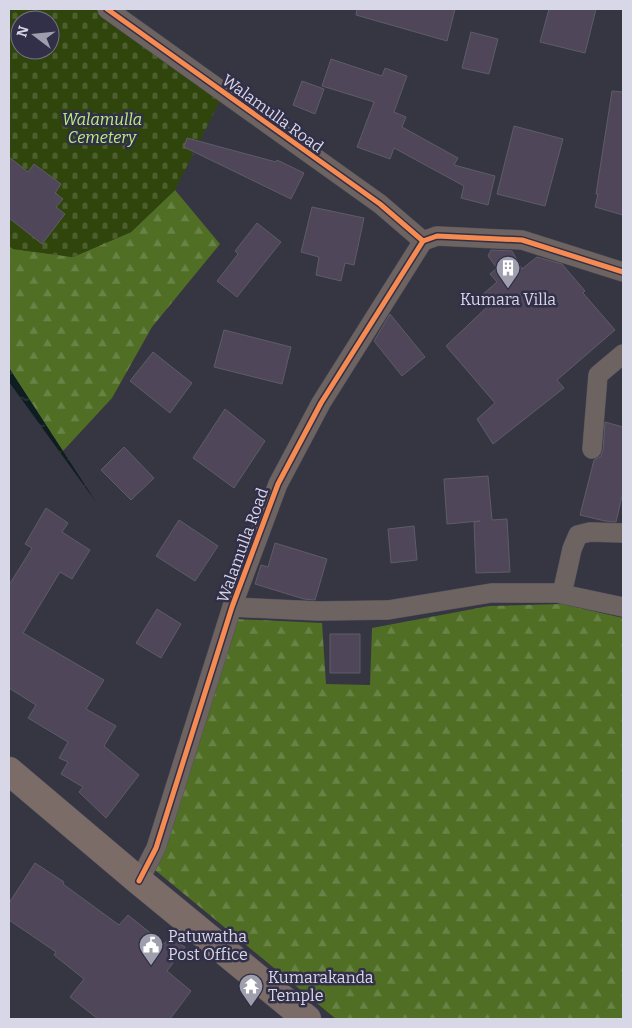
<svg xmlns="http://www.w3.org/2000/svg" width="632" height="1028" font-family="Bitter,serif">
<defs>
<pattern id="forest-firs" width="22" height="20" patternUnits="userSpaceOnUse" patternTransform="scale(1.25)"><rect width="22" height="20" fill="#516e25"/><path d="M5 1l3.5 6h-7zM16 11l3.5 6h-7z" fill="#698245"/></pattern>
<pattern id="cemetery-stones" width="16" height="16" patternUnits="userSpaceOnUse" patternTransform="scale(1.25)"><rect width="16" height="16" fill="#30450b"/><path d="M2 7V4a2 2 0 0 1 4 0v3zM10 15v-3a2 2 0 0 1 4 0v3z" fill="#4d5f2f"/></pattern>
<pattern id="water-ripples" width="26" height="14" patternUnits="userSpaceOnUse" patternTransform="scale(1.25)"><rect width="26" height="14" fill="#0d1d20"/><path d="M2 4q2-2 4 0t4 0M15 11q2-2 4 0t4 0" fill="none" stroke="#303d40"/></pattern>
</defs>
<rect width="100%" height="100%" fill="#363542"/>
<path fill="url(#forest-firs)" d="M 175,190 L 220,244 L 152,327 L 112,398 L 63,451 L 9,368 L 9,246 L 14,249 L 73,257 L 131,232 Z
M 562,604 L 623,618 L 623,1019 L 336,1019 L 155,870 L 235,619 L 322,623 L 326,684 L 370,685 L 372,628 L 489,606 Z"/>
<path fill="url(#cemetery-stones)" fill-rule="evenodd" d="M 9,9 L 107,9 L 224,93 L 175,190 L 131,232 L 73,257 L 13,249 L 9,246 ZM 20,20 L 50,20 L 50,50 L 20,50 Z"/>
<path fill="url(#water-ripples)" d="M 9,368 L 96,502 L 9,382 Z"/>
<path fill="#4f4759" stroke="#5e5c67" d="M 357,9 L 455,9 L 447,41 L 356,15 Z
M 549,9 L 596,9 L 585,53 L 540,42 Z
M 471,32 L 498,39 L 489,74 L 462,68 Z
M 331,59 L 382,76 L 385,68 L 407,76 L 394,112 L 406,117 L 402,127 L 458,158 L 454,165 L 495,176 L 488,205 L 461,198 L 464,186 L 394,148 L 390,159 L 357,147 L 374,102 L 322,86 Z
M 302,81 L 324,89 L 315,114 L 293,105 Z
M 612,91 L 623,92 L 623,215 L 595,207 L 598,194 L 596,194 Z
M 514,126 L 563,139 L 545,206 L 497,194 Z
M 187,138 L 276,162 L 277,160 L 304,173 L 291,199 L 184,147 Z
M 9,157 L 28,172 L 34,164 L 61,184 L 55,193 L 63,199 L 56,207 L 65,214 L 42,244 L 9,218 Z
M 312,207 L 364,218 L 354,265 L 345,263 L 341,281 L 316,275 L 319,257 L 301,252 Z
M 257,223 L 281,242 L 237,297 L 217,281 L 238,254 L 235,251 Z
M 491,250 L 512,251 L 522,269 L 537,257 L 562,264 L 585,291 L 583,293 L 615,330 L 557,380 L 564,388 L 493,444 L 477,419 L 495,403 L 446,346 L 488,306 L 481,296 L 497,282 L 490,274 L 497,268 L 488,256 Z
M 390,314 L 425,357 L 402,376 L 374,341 Z
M 224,330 L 291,347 L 282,384 L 214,367 Z
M 153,352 L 192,383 L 170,413 L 130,381 Z
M 225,409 L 265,441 L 234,488 L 193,458 Z
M 605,422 L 623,427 L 623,492 L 616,522 L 605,521 L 580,515 L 594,460 L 601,456 L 603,450 Z
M 124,447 L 154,478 L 131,500 L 101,470 Z
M 488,476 L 492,520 L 507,519 L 510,572 L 476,573 L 474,522 L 480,521 L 447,524 L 444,479 Z
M 46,508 L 68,523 L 62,532 L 90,550 L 72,579 L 60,572 L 23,633 L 104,680 L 86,709 L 116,726 L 104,746 L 139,775 L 106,818 L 79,792 L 83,787 L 61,774 L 68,762 L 59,758 L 68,742 L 28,718 L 36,705 L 9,688 L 9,585 L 32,548 L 25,544 Z
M 179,520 L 218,546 L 195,581 L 156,556 Z
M 414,526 L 417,560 L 391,563 L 388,529 Z
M 275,543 L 327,559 L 315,600 L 304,599 L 255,584 L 261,565 L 268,567 Z
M 157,609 L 181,624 L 161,658 L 136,643 Z
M 330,634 L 360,634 L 360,673 L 330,673 Z
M 35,863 L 64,882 L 63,884 L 119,925 L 128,915 L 164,944 L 169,938 L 185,947 L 167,971 L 191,991 L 170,1019 L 98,1019 L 70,997 L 84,979 L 54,955 L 56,952 L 9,920 L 9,903 Z"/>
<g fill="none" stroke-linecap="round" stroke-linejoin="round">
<defs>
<path id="street" d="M 107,9 L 380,204 L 423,241 L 437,236 L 522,240 L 623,272
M 592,449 L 598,375 L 623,354
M 562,594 L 572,549 L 578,535 L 590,532 L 623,533
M 232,607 L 318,611 L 388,610 L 491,593 L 557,593 L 623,607
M 139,881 L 156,848 L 232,607 L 278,484 L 321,403 L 423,241"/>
<path id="primary" d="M 9,771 L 139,881 L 307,1019"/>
</defs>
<use href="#street" stroke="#54535f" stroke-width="20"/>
<use href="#primary" stroke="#54535f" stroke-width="29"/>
<use href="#street" stroke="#6d6361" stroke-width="19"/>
<use href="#primary" stroke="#7b6c67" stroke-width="28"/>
<defs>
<path id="cycleway" d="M 107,9 L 380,204 L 423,241 L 437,236 L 522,240 L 623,272
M 139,881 L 156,848 L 232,607 L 278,484 L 321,403 L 423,241"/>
</defs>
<use href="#cycleway" stroke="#322f48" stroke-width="8"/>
<use href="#cycleway" stroke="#f68b52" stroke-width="5"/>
</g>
<defs>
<symbol id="building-pin" viewBox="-11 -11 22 30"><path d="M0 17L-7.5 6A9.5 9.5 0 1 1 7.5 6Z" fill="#9f9ead" stroke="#322f48"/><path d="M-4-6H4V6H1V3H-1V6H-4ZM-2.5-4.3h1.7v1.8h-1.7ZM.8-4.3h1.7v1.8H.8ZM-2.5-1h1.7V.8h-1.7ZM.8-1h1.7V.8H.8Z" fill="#fff"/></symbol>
<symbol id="civic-pin" viewBox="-11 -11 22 30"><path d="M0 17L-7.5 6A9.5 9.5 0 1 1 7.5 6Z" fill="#9f9ead" stroke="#322f48"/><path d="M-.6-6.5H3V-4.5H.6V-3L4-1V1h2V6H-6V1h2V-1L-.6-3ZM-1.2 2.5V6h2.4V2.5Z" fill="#fff"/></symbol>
<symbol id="temple-pin" viewBox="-11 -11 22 30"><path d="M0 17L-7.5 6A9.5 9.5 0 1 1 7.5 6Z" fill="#9f9ead" stroke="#322f48"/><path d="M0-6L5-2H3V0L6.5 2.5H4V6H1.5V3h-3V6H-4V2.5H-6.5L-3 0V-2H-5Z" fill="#fff"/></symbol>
</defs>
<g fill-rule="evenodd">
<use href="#building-pin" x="494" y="254" width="28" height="38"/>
<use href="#civic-pin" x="137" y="931" width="28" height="38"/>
<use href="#temple-pin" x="237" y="972" width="28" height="38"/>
</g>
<g text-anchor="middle" stroke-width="5" stroke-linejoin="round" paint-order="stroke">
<g font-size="16" fill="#d8d7e7" stroke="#322f48">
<text transform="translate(273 113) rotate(36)" y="6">Walamulla Road</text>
<text transform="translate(242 545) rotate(-70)" y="6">Walamulla Road</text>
</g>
<g font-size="16" font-style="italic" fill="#bcee7e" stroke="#322f48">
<text x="102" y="125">Walamulla<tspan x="102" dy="18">Cemetery</tspan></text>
</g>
<g font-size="16" fill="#d8d7e7" stroke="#322f48" text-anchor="start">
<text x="508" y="305" text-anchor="middle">Kumara Villa</text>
<text x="168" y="942">Patuwatha<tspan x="168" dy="18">Post Office</tspan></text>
<text x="268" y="983">Kumarakanda<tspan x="268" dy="18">Temple</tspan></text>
</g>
</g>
<rect width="632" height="1028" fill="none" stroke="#d8d7e7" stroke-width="20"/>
<g transform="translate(35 35) rotate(286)"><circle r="24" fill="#322f48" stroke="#747288"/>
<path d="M0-4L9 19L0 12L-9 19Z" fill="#9f9ead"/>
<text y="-8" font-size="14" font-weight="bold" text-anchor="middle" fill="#d8d7e7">N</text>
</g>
</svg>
